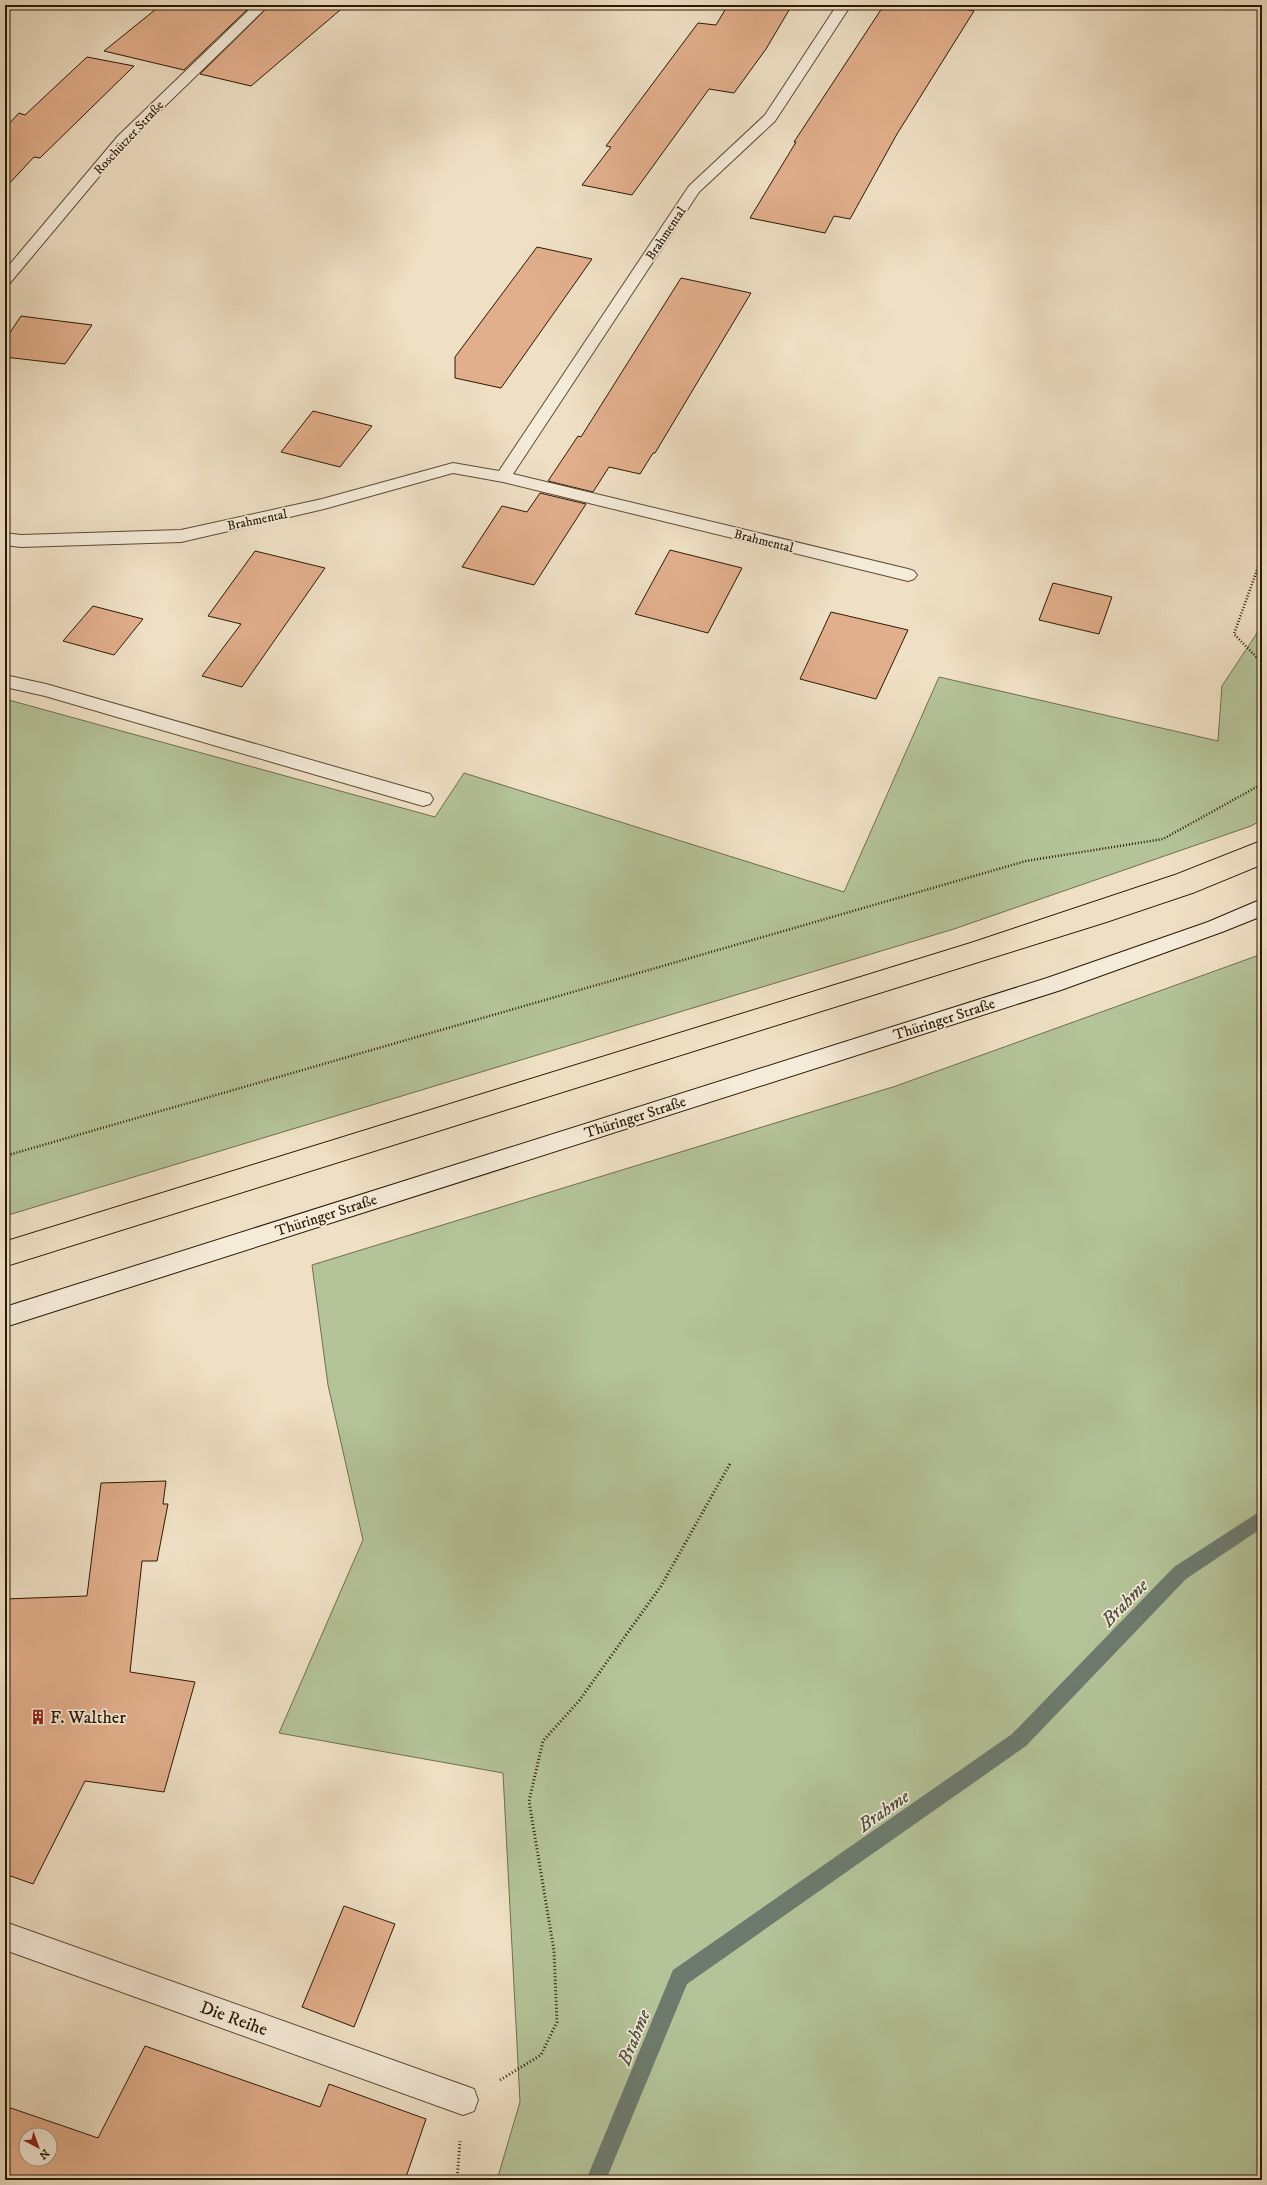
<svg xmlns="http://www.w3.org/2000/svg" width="1267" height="2185" font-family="'IM FELL DW Pica',serif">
<rect width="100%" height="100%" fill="#efe0c5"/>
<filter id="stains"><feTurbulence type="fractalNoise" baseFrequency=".005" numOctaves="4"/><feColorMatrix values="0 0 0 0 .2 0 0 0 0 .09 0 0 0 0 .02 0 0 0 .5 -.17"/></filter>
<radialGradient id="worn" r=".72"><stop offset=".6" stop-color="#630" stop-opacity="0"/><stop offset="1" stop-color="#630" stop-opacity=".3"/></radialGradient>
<path fill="#b4c398" stroke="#6f6e4e" d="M 1262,616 L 1262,820 L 1251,826 L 954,929 L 5,1216 L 5,699 L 435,817 L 464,773 L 844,892 L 939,677 L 1218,741 L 1222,686 L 1257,633 Z
M 1262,954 L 1262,2180 L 497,2180 L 520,2102 L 503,1773 L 279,1733 L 363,1540 L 328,1385 L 312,1265 L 896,1086 Z"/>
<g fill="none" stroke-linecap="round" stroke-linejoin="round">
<path fill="#6d7b6e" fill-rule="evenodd" d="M 1262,1510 L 1262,1528 L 1186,1579 L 1026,1746 L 687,1984 L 606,2180 L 586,2180 L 673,1970 L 1012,1734 L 1174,1567 Z"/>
</g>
<path fill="#e2af8c" stroke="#2a1903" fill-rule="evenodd" d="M 161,5 L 252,5 L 184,70 L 104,51 Z
M 270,5 L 346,5 L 251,86 L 200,74 Z
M 728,5 L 792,5 L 766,49 L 734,93 L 709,89 L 632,195 L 582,185 L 611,147 L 606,146 L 698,23 L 716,25 Z
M 884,5 L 941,5 L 974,11 L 897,134 L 850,219 L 834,216 L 825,233 L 750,218 L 796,142 L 794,142 Z
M 87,57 L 134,66 L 40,158 L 34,157 L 5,188 L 5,128 L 19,113 L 25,115 Z
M 537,247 L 592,259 L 501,388 L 455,378 L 455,357 Z
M 681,278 L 751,293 L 655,453 L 653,453 L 640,474 L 609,467 L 593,492 L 548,481 L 578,436 L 581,437 Z
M 21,316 L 36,318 L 92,325 L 65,364 L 5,357 L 5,340 Z
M 313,411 L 372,426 L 340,467 L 281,452 Z
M 540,493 L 586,504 L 534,585 L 462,567 L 502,506 L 527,512 Z
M 670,550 L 742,568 L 708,633 L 635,614 Z
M 255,551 L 325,568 L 242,687 L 202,676 L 241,624 L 208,616 Z
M 1053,583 L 1112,597 L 1099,634 L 1039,620 Z
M 93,606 L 143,619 L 114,655 L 63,641 Z
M 831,612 L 908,630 L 876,699 L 800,679 Z
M 166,1481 L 163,1504 L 168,1504 L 157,1561 L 142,1561 L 130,1672 L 195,1682 L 164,1792 L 85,1781 L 33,1884 L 5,1874 L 5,1599 L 87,1596 L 101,1483 Z
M 344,1906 L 395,1924 L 354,2027 L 302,2007 Z
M 145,2046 L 320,2107 L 329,2084 L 426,2119 L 405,2180 L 5,2180 L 5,2106 L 98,2138 ZM 26,2135 L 50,2135 L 50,2159 L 26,2159 Z"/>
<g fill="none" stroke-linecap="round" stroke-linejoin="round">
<defs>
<path id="service" d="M 5,675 L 46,684 L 423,792 L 430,794 L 433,799 L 430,804 L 423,806 L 45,696 L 5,687 Z"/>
<path id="minor" d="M 254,5 L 269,5 L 128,142 L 10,283 L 5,285 L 5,270 L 118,136 Z
M 837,5 L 851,5 L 775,121 L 699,192 L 513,474 L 908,569 L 914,571 L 917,575 L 914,579 L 908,581 L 503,482 L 453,473 L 324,509 L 181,542 L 21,547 L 5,545 L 5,533 L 21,535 L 181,530 L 322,499 L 453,463 L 499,471 L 689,186 L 765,115 Z
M 5,1922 L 463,2085 L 474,2089 L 478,2100 L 474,2111 L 463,2115 L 5,1950 Z"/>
<path id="secondary" d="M 1262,899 L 1262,916 L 1222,932 L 1061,990 L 5,1327 L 5,1307 L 1047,978 L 1208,922 Z"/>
</defs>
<use href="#service" stroke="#5b4b34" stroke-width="2"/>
<use href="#minor" stroke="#5b4b34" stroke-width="2"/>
<use href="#secondary" stroke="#2a1903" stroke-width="2"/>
<path stroke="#2a1903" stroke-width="2.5" stroke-dasharray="1 2" stroke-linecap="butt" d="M 1262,556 L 1234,634 L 1262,663
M 5,1156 L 1026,861 L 1163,839 L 1262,784"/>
<path stroke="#2a1903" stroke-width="3" stroke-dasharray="1 2.5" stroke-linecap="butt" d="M 500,2080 L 541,2055 L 557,2022 L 554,1951 L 529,1801 L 543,1741 L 579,1701 L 661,1586 L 731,1462
M 457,2180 L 460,2141"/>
<use href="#service" fill="#f5ebd9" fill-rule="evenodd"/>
<use href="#minor" fill="#f5ebd9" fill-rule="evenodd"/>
<use href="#secondary" fill="#f5ebd9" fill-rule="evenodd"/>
<path stroke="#2a1903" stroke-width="1" d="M 5,1241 L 972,942 L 1176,874 L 1262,840
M 5,1267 L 1105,923 L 1194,893 L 1262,865"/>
</g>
<defs>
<symbol id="building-bare" viewBox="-9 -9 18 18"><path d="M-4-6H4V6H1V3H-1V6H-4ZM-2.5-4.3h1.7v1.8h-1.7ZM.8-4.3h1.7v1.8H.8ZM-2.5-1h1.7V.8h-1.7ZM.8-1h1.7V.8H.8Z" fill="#8f2418" stroke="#f5ebd9" stroke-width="2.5" paint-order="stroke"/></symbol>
</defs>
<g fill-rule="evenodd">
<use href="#building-bare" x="27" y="1706" width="22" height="22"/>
</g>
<g text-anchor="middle" stroke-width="3.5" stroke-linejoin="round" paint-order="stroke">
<g font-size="13" fill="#2a1903" stroke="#f5ebd9">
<text transform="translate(128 137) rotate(-47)" y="5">Roschützer Straße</text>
<text transform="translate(665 233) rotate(-56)" y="5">Brahmental</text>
<text transform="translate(257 519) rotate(-12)" y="5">Brahmental</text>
<text transform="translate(764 540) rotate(14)" y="5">Brahmental</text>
</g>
<g font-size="15" fill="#2a1903" stroke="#f5ebd9">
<text transform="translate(944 1019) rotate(-18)" y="5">Thüringer Straße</text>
<text transform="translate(635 1117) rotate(-18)" y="5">Thüringer Straße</text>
<text transform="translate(326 1215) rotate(-18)" y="5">Thüringer Straße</text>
</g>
<g font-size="18" fill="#2a1903" stroke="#f5ebd9" text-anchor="start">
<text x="50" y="1723">F. Walther</text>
</g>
<g font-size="18" fill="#2a1903" stroke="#f5ebd9">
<text transform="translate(234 2018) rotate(20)" y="6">Die Reihe</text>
</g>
<g font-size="19" font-style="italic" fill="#515242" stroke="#f5ebd9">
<text transform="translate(1124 1602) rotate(-46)" y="7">Brahme</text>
<text transform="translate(883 1810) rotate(-35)" y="7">Brahme</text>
<text transform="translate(633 2037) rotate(-68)" y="7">Brahme</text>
</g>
</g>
<rect width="1267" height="2185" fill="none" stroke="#efe0c5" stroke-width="20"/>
<rect x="6" y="6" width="1255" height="2173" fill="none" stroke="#2a1903" stroke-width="2"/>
<rect x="10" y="10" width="1247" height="2165" fill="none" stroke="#2a1903"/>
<g transform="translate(38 2147) rotate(139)"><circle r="19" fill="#f5ebd9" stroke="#a49783"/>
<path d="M0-3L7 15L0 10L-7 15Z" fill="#8f2418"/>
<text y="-6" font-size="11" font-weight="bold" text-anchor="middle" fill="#2a1903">N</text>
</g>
<rect width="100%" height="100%" filter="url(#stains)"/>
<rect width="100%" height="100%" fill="url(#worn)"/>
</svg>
